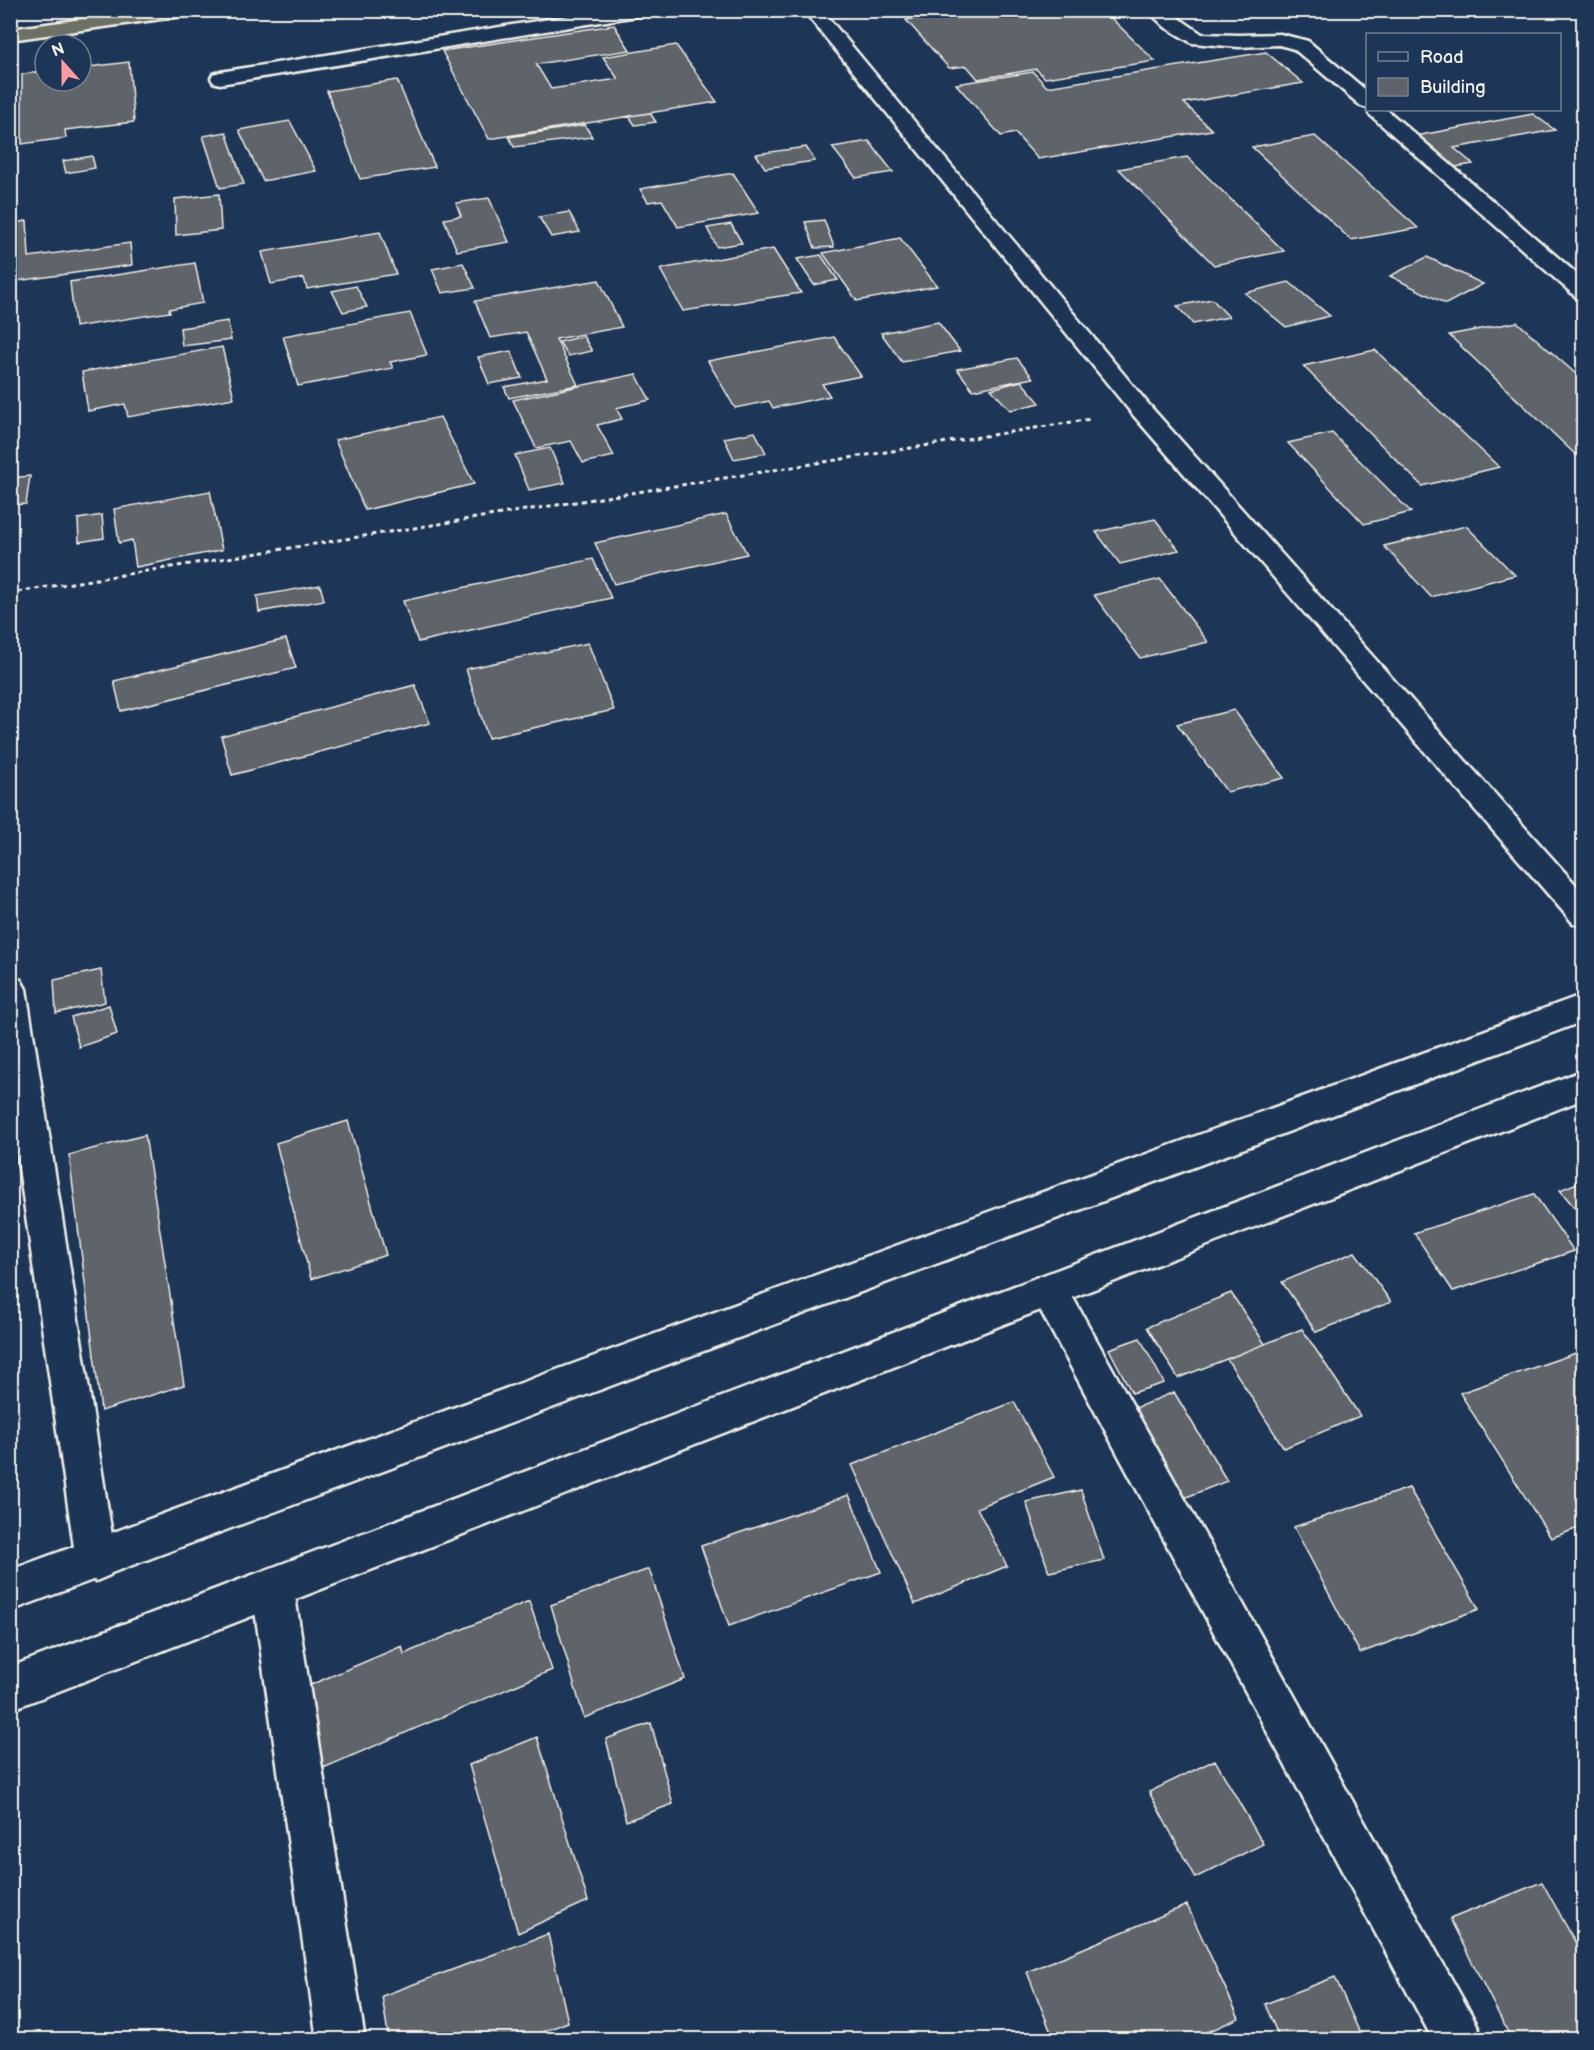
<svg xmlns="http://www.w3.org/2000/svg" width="1594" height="2050" font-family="'Balsamiq Sans',sans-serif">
<rect width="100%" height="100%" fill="#1d3557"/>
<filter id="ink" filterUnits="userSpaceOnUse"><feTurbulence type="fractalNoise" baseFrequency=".0167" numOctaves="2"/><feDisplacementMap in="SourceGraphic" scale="12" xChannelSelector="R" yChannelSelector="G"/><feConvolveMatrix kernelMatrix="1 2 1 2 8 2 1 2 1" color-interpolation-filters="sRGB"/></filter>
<g filter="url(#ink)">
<path fill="#5e646a" stroke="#f4f1e8" stroke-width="1.5" d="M 972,10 L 1103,10 L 1155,61 L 1045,78 L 1036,69 L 978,79 L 967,66 L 949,68 L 906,20 Z
M 614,25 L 630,50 L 536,64 L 551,89 L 618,79 L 603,57 L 676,45 L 717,102 L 489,139 L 442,51 Z
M 1266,52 L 1303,83 L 1184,103 L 1212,130 L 1038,159 L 1015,133 L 1001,136 L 956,84 L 1033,72 L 1047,87 Z
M 129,62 L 134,122 L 65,130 L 66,138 L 22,144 L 22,74 L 45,72 L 45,81 L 81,81 L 81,68 Z
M 397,80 L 435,167 L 360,179 L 327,91 Z
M 650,113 L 656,122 L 635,125 L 629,116 Z
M 1533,114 L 1555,130 L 1454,148 L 1473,164 L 1443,169 L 1405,138 Z
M 290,121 L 316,171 L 263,181 L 239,130 Z
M 585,125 L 592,137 L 514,147 L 509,137 Z
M 226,132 L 244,184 L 220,188 L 203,136 Z
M 1315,136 L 1418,228 L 1351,240 L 1252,147 Z
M 869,141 L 893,172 L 856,178 L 832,147 Z
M 806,147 L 815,161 L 765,168 L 756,154 Z
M 92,156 L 95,168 L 66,173 L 63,161 Z
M 1187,157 L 1284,251 L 1214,265 L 1119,169 Z
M 733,173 L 759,213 L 678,227 L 662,200 L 648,202 L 640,189 Z
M 219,194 L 221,230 L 176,235 L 175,199 Z
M 489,198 L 509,242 L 457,251 L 444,219 L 461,216 L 456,203 Z
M 569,212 L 580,232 L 551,237 L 539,217 Z
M 824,220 L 834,247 L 815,248 L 805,222 Z
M 27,221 L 29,257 L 130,243 L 132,265 L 10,282 L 10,224 Z
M 731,224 L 742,243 L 717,247 L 707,228 Z
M 380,232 L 396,274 L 307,289 L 304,278 L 271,284 L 262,252 Z
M 900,238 L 937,286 L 857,301 L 823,253 Z
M 773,249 L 801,293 L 683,311 L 660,269 Z
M 821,255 L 838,280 L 814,285 L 797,259 Z
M 1427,257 L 1483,284 L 1446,304 L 1390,276 Z
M 195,263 L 203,303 L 169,309 L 170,312 L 75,327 L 70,282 Z
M 463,263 L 475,288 L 442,293 L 432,269 Z
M 599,280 L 622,327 L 556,339 L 578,385 L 509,398 L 504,387 L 547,379 L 526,332 L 490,338 L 475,301 Z
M 1289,282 L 1330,316 L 1286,327 L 1245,293 Z
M 356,286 L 367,307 L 343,312 L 332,291 Z
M 1212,299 L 1229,317 L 1193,324 L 1177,306 Z
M 410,313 L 427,355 L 390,362 L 393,368 L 298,386 L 283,336 Z
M 228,321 L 231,340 L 182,346 L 180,328 Z
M 938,322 L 960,351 L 902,362 L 881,333 Z
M 1517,322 L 1584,381 L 1584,453 L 1576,455 L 1449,335 Z
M 583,336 L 592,351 L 568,356 L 559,342 Z
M 834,337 L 861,376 L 822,384 L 830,396 L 773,408 L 769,401 L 735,408 L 708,361 Z
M 222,347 L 234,398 L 128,417 L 125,404 L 88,411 L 82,372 Z
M 1375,350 L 1499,467 L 1422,486 L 1303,366 Z
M 511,351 L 522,378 L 489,384 L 478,357 Z
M 1017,358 L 1033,378 L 973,390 L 957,369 Z
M 636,374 L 650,400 L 616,408 L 622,419 L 597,425 L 614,456 L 583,463 L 571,441 L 536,448 L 513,400 Z
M 1021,381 L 1040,403 L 1010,410 L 991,389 Z
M 440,417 L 474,484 L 365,510 L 335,440 Z
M 755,432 L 766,453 L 734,459 L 724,438 Z
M 1332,433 L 1411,512 L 1364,524 L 1288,443 Z
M 550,448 L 565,483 L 529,490 L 515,455 Z
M 30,476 L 26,504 L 10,505 L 10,478 Z
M 210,491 L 222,550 L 136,567 L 132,540 L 119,543 L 114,509 Z
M 726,514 L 747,554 L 614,584 L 595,543 Z
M 102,515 L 104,538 L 79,542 L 78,519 Z
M 1155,519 L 1179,550 L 1120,564 L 1096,532 Z
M 1466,526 L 1515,575 L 1431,597 L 1384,546 Z
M 593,559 L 611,598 L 418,642 L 403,601 Z
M 1160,579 L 1208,642 L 1140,658 L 1094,595 Z
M 320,585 L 324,600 L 259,612 L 257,596 Z
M 286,639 L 296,668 L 121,711 L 114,681 Z
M 588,643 L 614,710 L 488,738 L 466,669 Z
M 415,685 L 430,723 L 232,775 L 221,736 Z
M 1234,710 L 1284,778 L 1227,792 L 1177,724 Z
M 101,970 L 105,1002 L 56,1013 L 54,980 Z
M 109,1005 L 117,1034 L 79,1047 L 71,1017 Z
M 348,1121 L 386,1255 L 311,1279 L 276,1143 Z
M 145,1135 L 184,1385 L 101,1411 L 69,1155 Z
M 1584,1180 L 1584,1219 L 1560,1190 Z
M 1534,1194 L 1574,1251 L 1453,1291 L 1414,1233 Z
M 1355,1252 L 1391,1302 L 1316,1332 L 1282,1282 Z
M 1231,1293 L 1265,1344 L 1178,1378 L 1147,1327 Z
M 1302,1329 L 1360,1416 L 1284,1448 L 1227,1359 Z
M 1140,1338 L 1164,1383 L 1132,1393 L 1109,1349 Z
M 1579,1352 L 1584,1358 L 1584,1526 L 1551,1538 L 1460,1393 Z
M 1174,1392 L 1227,1481 L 1184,1498 L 1133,1409 Z
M 1014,1402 L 1054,1477 L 977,1508 L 1007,1566 L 915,1604 L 852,1465 Z
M 1409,1488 L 1479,1609 L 1360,1653 L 1294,1527 Z
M 1081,1490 L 1104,1560 L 1049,1572 L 1026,1502 Z
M 849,1495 L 881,1572 L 729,1626 L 701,1546 Z
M 649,1569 L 685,1679 L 584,1718 L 551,1605 Z
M 529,1601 L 552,1670 L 314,1772 L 294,1692 L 402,1646 L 404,1654 Z
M 651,1723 L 673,1804 L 626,1821 L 606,1739 Z
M 537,1737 L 588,1901 L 518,1933 L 469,1765 Z
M 1215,1760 L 1263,1844 L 1195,1878 L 1149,1792 Z
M 1542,1882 L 1584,1958 L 1584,2040 L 1512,2040 L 1450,1919 Z
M 1187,1905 L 1239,2018 L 1190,2040 L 1054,2040 L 1027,1972 Z
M 548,1934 L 568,2022 L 522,2040 L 389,2040 L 382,1996 Z
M 1335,1977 L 1363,2040 L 1280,2040 L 1265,2004 Z"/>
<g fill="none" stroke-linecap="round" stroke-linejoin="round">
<defs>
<path id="lane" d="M 606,10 L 652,10 L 643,15 L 220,84 L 213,82 L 211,78 L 213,74 L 220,72 Z"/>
<path id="street" d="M 803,10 L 822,10 L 1150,406 L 1584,894 L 1584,927 L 1573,923 L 1134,416 Z
M 1147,10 L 1167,10 L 1202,34 L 1239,35 L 1280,34 L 1308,41 L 1368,92 L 1368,108 L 1361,106 L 1294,49 L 1279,45 L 1239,47 L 1192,43 L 1165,27 Z
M 1368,108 L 1387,110 L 1584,280 L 1584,299 L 1576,297 L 1369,114 Z
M 10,977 L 21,980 L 26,989 L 116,1561 L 110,1575 L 96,1581 L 82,1575 L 76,1561 L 10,1106 Z
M 1049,1274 L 1062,1278 L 1476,2023 L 1483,2040 L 1433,2040 L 1036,1302 L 1031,1290 L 1036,1278 Z
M 273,1570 L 288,1576 L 294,1590 L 365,2040 L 317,2040 L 252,1590 L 258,1576 Z"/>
<path id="secondary" d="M 1584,994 L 1584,1021 L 10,1611 L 10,1570 Z
M 1584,1070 L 1584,1099 L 10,1710 L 10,1667 Z"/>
<path id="highway" d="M 148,10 L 199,10 L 190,15 L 10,40 L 10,29 Z"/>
</defs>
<use href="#lane" stroke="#f4f1e8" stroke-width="5"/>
<use href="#street" stroke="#f4f1e8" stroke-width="5"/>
<use href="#secondary" stroke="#f4f1e8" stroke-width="5"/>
<use href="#highway" stroke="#f4f1e8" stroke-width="5"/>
<path stroke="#f4f1e8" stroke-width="3" stroke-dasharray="4.5 4" stroke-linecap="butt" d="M 10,593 L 1091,419"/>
<use href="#lane" fill="#1d3557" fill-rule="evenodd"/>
<use href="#street" fill="#1d3557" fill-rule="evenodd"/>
<use href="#secondary" fill="#1d3557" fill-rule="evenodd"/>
<use href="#highway" fill="#6c7065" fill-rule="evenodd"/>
</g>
</g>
<rect width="1594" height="2050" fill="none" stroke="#1d3557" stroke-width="36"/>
<rect x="18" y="18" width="1558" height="2014" fill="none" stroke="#f4f1e8" stroke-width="2" filter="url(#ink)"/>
<rect x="1366" y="33" width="195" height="78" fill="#1d3557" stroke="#738091" stroke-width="1.5"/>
<rect x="1378" y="52" width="30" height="9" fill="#1d3557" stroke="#738091" stroke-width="1.5"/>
<text x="1420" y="63" font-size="18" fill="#f4f1e8">Road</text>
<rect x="1378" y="78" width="30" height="18" fill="#5e646a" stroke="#738091" stroke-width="1.5"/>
<text x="1420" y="93" font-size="18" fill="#f4f1e8">Building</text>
<g transform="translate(63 63) rotate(339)"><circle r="28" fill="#1d3557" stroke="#738091" stroke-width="1.5"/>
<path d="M0-4.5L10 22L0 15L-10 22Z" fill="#ff9aa2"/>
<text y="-9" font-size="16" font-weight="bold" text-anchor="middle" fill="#f4f1e8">N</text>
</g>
</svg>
